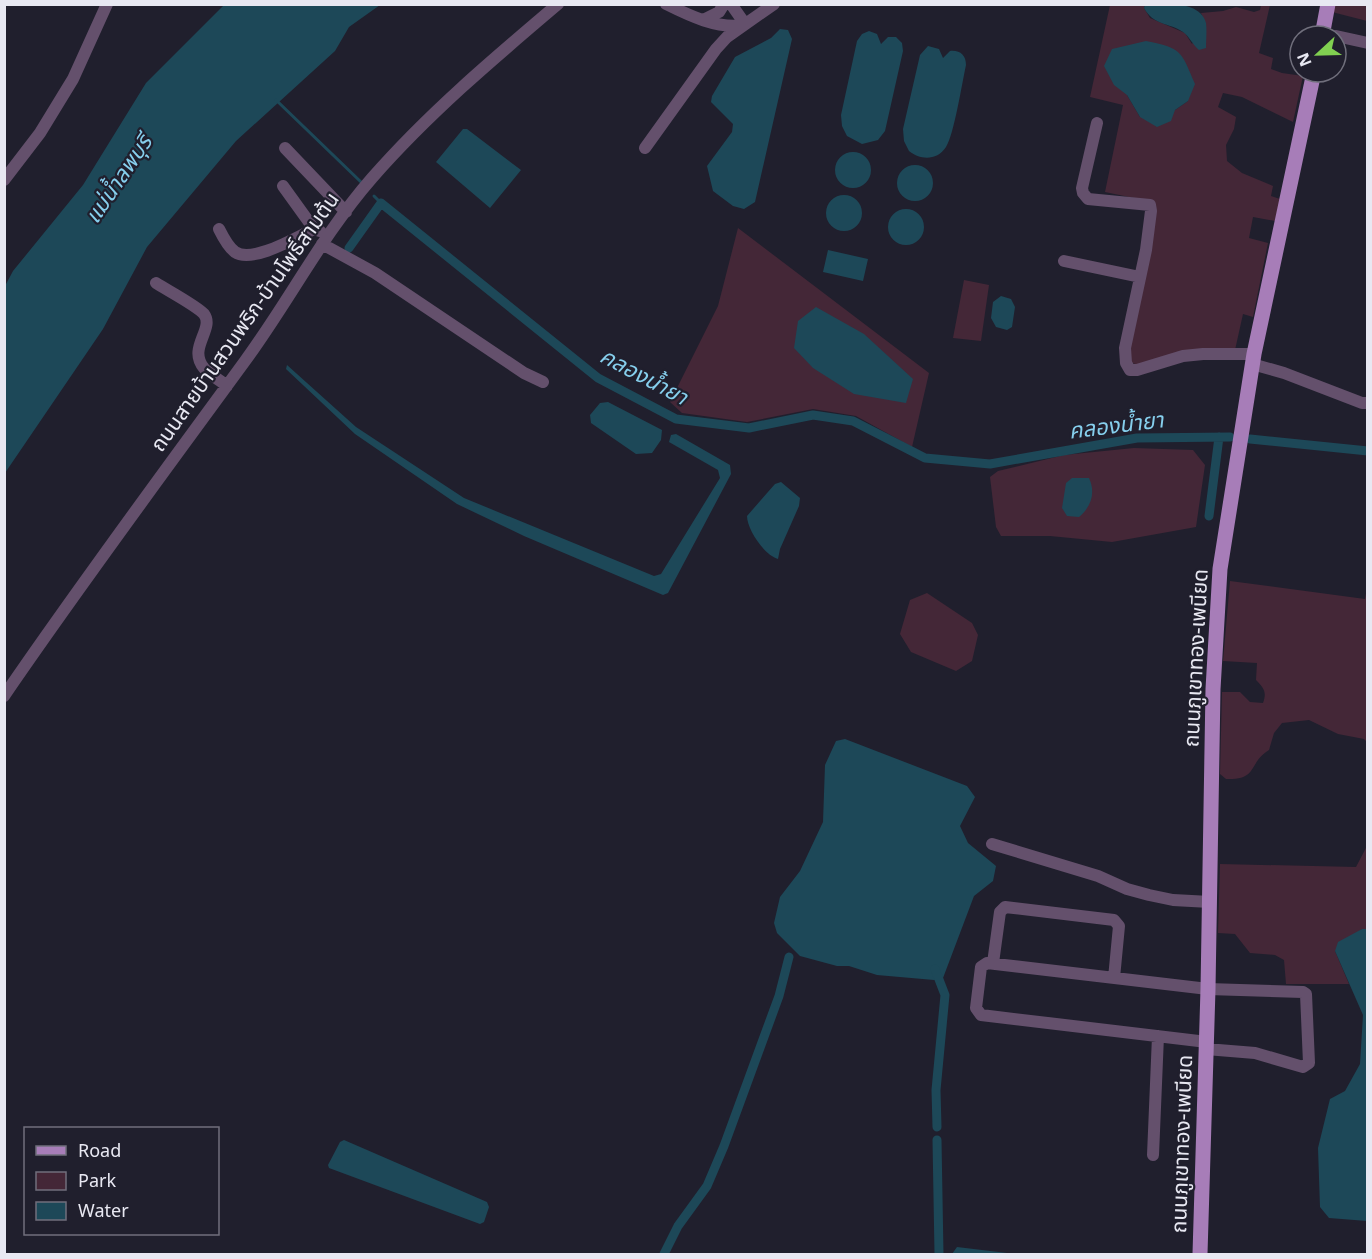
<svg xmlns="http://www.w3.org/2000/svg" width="1372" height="1259" font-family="'Noto Sans','Noto Sans Thai',sans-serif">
<rect width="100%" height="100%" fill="#201f2d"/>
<path fill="#442737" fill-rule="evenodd" d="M 1110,5 L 1145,5 L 1144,8 L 1150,18 L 1185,33 L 1192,44 L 1205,22 L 1201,13 L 1223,11 L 1236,7 L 1254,12 L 1260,10 L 1261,5 L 1270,5 L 1259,53 L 1273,58 L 1271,69 L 1282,73 L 1303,76 L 1293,122 L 1242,97 L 1223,93 L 1218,107 L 1236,117 L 1234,129 L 1226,145 L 1227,161 L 1242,173 L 1273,186 L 1271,196 L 1280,199 L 1275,221 L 1253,217 L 1249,238 L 1268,243 L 1253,317 L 1243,314 L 1235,350 L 1139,365 L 1132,363 L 1129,358 L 1153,202 L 1105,192 L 1123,105 L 1090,97 ZM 1127,95 L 1188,101 L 1175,110 L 1140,117 Z
M 1333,5 L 1367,5 L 1367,21 L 1332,12 Z
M 738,228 L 929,373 L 912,447 L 856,416 L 813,409 L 747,422 L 682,413 L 670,402 L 718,306 Z
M 964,280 L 989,285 L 981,341 L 953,338 Z
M 1134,448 L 1193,450 L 1205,465 L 1196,527 L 1112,542 L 1050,536 L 1001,536 L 996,527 L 990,477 L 998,471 L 1064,455 Z
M 1230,581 L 1365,599 L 1367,588 L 1367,742 L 1364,739 L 1338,734 L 1309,720 L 1282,723 L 1274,733 L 1269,750 C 1247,764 1259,780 1226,779 L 1220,774 L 1222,692 L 1240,692 L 1250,702 L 1263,703 C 1267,692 1264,688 1256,680 L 1257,663 L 1223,661 Z
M 927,593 L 972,623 L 978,635 L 972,661 L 956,671 L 911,652 L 900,634 L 910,600 Z
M 1367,846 L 1367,929 L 1362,929 L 1335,951 L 1349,984 L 1286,984 L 1284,960 L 1275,955 L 1250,953 L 1235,934 L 1218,933 L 1220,864 L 1356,867 Z"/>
<path fill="#1d4858" d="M 224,5 L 380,5 L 349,27 L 335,51 L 236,141 L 147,247 L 103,329 L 5,473 L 5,286 L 13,271 L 83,185 L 146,83 Z
M 1145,5 C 1163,4 1200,0 1206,23 C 1207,31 1206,40 1206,48 L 1199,50 C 1193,45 1189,36 1183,32 C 1168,22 1154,26 1144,8 Z
M 780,29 L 788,30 L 792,39 L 755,202 L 744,209 L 733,206 L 713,191 L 707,166 L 732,132 L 733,124 L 711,102 L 712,96 L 735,57 L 771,38 Z
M 869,31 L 877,34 L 881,44 L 888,37 L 896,37 L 902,43 L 903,51 L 885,131 L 878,140 L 862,144 L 847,136 L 842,126 L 841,115 L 857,41 L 862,34 Z
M 1146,41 C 1182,48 1181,51 1195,84 L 1188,101 L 1175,110 L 1171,121 L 1157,127 L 1140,117 L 1127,95 L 1114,85 L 1104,66 L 1112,49 Z
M 928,46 L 939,49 L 943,58 L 950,51 C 960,50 966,55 966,65 C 962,83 954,135 946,147 C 937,161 920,160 909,151 L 904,141 L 903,129 L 920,55 Z
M 463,129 L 467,129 L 521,170 L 490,208 L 436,162 Z
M835 170a18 18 0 1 1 36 0a18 18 0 1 1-36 0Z
M897 183a18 18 0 1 1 36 0a18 18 0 1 1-36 0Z
M826 213a18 18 0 1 1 36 0a18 18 0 1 1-36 0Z
M888 227a18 18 0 1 1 36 0a18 18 0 1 1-36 0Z
M 828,250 L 868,259 L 863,281 L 823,272 Z
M 1001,296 L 1011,299 L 1015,307 L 1012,327 L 1007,330 L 996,327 L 991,318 L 993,302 Z
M 816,307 L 864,334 L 913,379 L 906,403 L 854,394 L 813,368 L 794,348 L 798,321 Z
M 287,365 L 356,427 L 464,498 L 654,576 L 661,574 L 720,478 L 718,470 L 669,442 L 671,435 L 676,434 L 730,465 L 731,474 L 668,593 L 663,595 L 524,536 L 457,504 L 355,434 L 286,369 Z
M 608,402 L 662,430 L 661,440 L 652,453 L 636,454 L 591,423 L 590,415 L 600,403 Z
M 1072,478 L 1089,478 C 1096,493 1091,507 1079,517 L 1067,516 L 1062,508 L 1066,483 Z
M 781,482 L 800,498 L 799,506 L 780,549 L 778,559 C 764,555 747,529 747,516 L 775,484 Z
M 845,739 L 967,786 L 975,797 L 960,826 L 968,843 L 996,866 L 993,881 L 974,896 L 943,978 L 934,980 L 877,975 L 849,966 L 837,966 L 800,956 L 777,933 L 774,923 L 780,897 L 800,871 L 823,822 L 825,765 L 836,741 Z
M 1362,929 L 1367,929 L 1367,1221 L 1329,1218 L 1320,1207 L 1318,1148 L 1330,1099 L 1345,1091 L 1360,1064 L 1363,1015 L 1335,951 L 1338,942 Z
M 344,1140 L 487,1202 L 489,1207 L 484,1222 L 480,1224 L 329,1168 L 328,1165 L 340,1142 Z
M 957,1247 L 1007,1253 L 1008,1254 L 952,1254 Z"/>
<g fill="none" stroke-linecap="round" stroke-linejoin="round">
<path stroke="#1d4858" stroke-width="3" d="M 276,100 L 361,182
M 374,196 L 381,203"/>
<path stroke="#1d4858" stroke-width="9" d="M 349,248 L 381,203 L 598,378 L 676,419 L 749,428 L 813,415 L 853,421 L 925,458 L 990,464 L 1137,438 L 1230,437
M 1250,439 L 1368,451
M 1209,516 L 1219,437
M 935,969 L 945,995 L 936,1090 L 937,1127
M 937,1140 L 939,1254
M 664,1254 L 678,1226 L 707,1186 L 724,1146 L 779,996 L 789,957"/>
<path stroke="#64506c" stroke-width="12" d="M 666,4 C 690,16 717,29 744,25
M 731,4 L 745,24
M 703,20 L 719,12 L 724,4
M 1336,36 L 1368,43
M 1097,123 L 1082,188 L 1083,193 L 1088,199 L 1150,205 L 1151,211 L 1146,250 L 1125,348 L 1126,363 L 1130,370 L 1137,370 L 1183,356 L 1203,354 L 1254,354
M 285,148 L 346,212
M 645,148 L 716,49 L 727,37 L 774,4
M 4,180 L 40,133 L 73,79 L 107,4
M 283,186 L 314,229 L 320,231
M 219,229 C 223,237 228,247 235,252 C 252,264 297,237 314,229
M 322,244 L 375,273 L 524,373 L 543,382
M 1064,261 L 1140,277
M 156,283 C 167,290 197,306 204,314 C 215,329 187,348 204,368 C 210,375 220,380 227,386
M 1252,364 L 1284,373 L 1362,403 L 1368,403
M 4,696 C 82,582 164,472 245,361 C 289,301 323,234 372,178 C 428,114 493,59 558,4
M 992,844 L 1098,876 L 1127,889 L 1149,895 L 1173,900 L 1210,902
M 993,963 L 1000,912 L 1005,907 L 1114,920 L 1119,926 L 1114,978
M 1206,1049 L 1255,1053 L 1303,1067 L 1309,1063 L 1306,994 L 1303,992 L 1208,989 L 987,963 L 981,967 L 976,1008 L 981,1015 L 1207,1042
M 1153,1155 L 1158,1036"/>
<path stroke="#a77db8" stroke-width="15" d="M 1322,36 L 1328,4
M 1200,1254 L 1208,989 L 1213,689 L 1220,569 L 1254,354 L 1314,72"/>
</g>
<g text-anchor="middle" stroke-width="4.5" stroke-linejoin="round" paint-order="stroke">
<g font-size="21" fill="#e8e8f2" stroke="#201f2d">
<text transform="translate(245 322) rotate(-55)" y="7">ถนนสายบ้านสวนพริก-บ้านโพธิ์สามต้น</text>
<text transform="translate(1196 658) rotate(-87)" y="7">ถนนภูเขาทอง-เพนียด</text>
<text transform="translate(1182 1144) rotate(-88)" y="7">ถนนภูเขาทอง-เพนียด</text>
</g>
<g font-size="22" font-style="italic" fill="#86cfed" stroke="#201f2d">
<text transform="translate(118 179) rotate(-56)" y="8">แม่น้ำลพบุรี</text>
<text transform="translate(644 376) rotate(28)" y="8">คลองน้ำยา</text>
<text transform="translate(1116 425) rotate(-7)" y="8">คลองน้ำยา</text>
</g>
</g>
<rect width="1372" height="1259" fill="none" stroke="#e8e8f2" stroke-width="12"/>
<rect x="24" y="1127" width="195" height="108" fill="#201f2d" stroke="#706f7c" stroke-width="1.5"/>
<rect x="36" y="1146" width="30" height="9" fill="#a77db8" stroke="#706f7c" stroke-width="1.5"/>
<text x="78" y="1157" font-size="18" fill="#e8e8f2">Road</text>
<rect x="36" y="1172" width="30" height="18" fill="#442737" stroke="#706f7c" stroke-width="1.5"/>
<text x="78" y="1187" font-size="18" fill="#e8e8f2">Park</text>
<rect x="36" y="1202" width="30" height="18" fill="#1d4858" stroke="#706f7c" stroke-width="1.5"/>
<text x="78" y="1217" font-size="18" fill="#e8e8f2">Water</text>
<g transform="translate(1318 54) rotate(248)"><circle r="28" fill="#201f2d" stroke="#706f7c" stroke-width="1.5"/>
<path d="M0-4.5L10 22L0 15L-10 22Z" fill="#81d051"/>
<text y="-9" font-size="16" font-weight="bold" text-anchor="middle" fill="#e8e8f2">N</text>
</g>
</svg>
